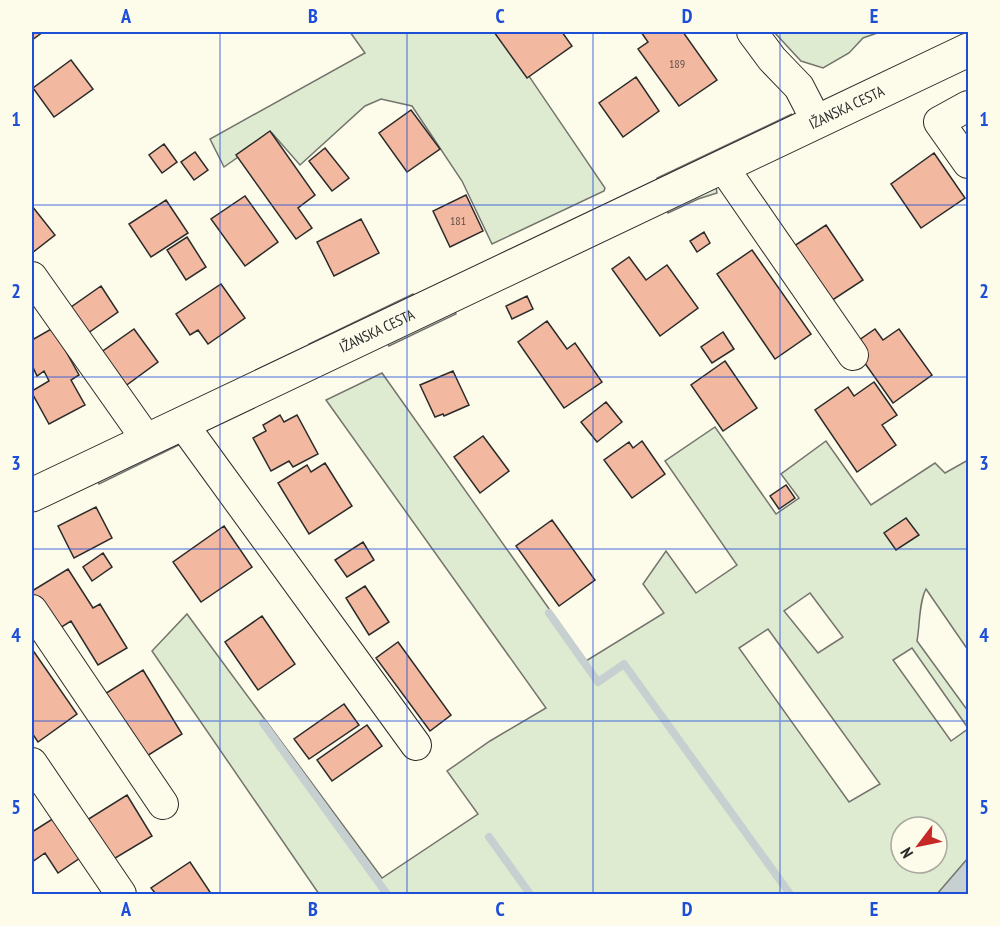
<svg xmlns="http://www.w3.org/2000/svg" width="1000" height="926" font-family="'PT Sans Narrow',sans-serif">
<rect width="100%" height="100%" fill="#fdfbea"/>
<path fill="#deebd1" stroke="#74746e" stroke-width="1.5" fill-rule="evenodd" d="M 350,32 L 499,32 L 605,188 L 604,191 L 492,244 L 462,181 L 412,106 L 381,99 L 365,106 L 300,165 L 272,133 L 224,167 L 210,139 L 365,53 Z
M 774,32 L 880,32 L 863,38 L 849,53 L 823,68 L 801,61 Z
M 792,114 L 789,118 L 659,182 L 657,178 Z
M 716,187 L 717,193 L 698,199 L 668,213 L 665,208 Z
M 413,294 L 415,298 L 311,348 L 309,344 Z
M 454,309 L 456,314 L 389,346 L 386,341 Z
M 382,373 L 586,661 L 664,613 L 643,584 L 666,551 L 696,593 L 737,565 L 665,461 L 715,427 L 776,514 L 799,498 L 781,474 L 826,441 L 871,505 L 935,463 L 945,473 L 968,460 L 968,650 L 926,589 C 919,602 920,624 917,641 L 968,711 L 968,728 L 912,648 L 893,660 L 951,741 L 968,729 L 968,859 L 938,894 L 319,894 L 152,651 L 187,614 L 382,878 L 478,814 L 447,771 L 490,741 L 546,708 L 326,400 ZM 810,593 L 843,637 L 818,653 L 784,611 ZM 768,629 L 880,784 L 849,802 L 739,648 ZM 901,827 L 937,827 L 937,863 L 901,863 Z
M 179,439 L 181,444 L 99,484 L 97,479 Z"/>
<path fill="#c7d0d0" stroke="#74746e" stroke-width="1.5" d="M 968,858 L 968,894 L 937,894 Z"/>
<g fill="none" stroke-linecap="round" stroke-linejoin="round">
<path stroke="#c7d0d0" stroke-width="8" d="M 549,613 L 598,682 L 624,664 L 790,894
M 263,723 L 387,894
M 489,837 L 530,894"/>
</g>
<path fill="#f2b8a0" stroke="#2b2b2b" stroke-width="1.5" d="M 32,32 L 43,32 L 32,40 Z
M 494,32 L 562,32 L 572,46 L 527,78 Z
M 641,32 L 683,32 L 717,80 L 679,106 L 638,49 L 648,42 Z
M 71,60 L 93,89 L 54,117 L 33,88 Z
M 636,77 L 659,111 L 623,137 L 599,103 Z
M 411,110 L 440,149 L 407,172 L 379,133 Z
M 270,131 L 315,195 L 298,208 L 312,228 L 296,239 L 236,155 Z
M 164,144 L 177,162 L 162,173 L 149,155 Z
M 325,148 L 349,178 L 332,191 L 309,161 Z
M 195,152 L 208,170 L 194,180 L 181,162 Z
M 934,153 L 965,198 L 921,228 L 891,184 Z
M 466,195 L 483,231 L 450,247 L 433,211 Z
M 245,196 L 278,242 L 245,266 L 211,219 Z
M 166,200 L 188,233 L 151,257 L 129,224 Z
M 32,206 L 55,235 L 32,253 Z
M 361,219 L 379,253 L 334,276 L 317,242 Z
M 826,225 L 863,280 L 825,305 L 788,250 Z
M 704,232 L 710,243 L 697,252 L 690,241 Z
M 187,237 L 206,267 L 186,280 L 167,250 Z
M 752,250 L 811,334 L 775,359 L 717,274 Z
M 629,257 L 646,280 L 667,265 L 698,308 L 660,336 L 612,269 Z
M 221,284 L 245,318 L 208,344 L 198,330 L 190,335 L 176,314 Z
M 101,286 L 118,312 L 81,338 L 64,312 Z
M 527,296 L 533,309 L 512,319 L 506,306 Z
M 547,321 L 567,349 L 575,343 L 602,382 L 564,408 L 518,342 Z
M 53,328 L 79,375 L 71,380 L 85,405 L 49,424 L 32,393 L 32,391 L 49,381 L 44,371 L 37,376 L 32,365 L 32,340 Z
M 134,329 L 158,362 L 124,387 L 100,353 Z
M 875,329 L 883,340 L 899,329 L 932,375 L 893,403 L 852,345 Z
M 723,332 L 734,349 L 712,363 L 701,347 Z
M 725,361 L 757,408 L 723,431 L 691,385 Z
M 453,371 L 469,405 L 444,416 L 443,414 L 435,417 L 420,385 Z
M 874,382 L 897,415 L 882,425 L 896,445 L 857,472 L 815,410 L 848,387 L 854,396 Z
M 606,402 L 622,422 L 597,442 L 581,422 Z
M 280,415 L 284,422 L 297,415 L 318,454 L 293,467 L 289,461 L 271,471 L 253,438 L 266,431 L 263,425 Z
M 483,436 L 509,471 L 480,493 L 454,457 Z
M 642,441 L 665,474 L 632,498 L 604,460 L 629,442 L 633,448 Z
M 325,463 L 352,506 L 309,534 L 278,483 L 307,465 L 311,472 Z
M 786,485 L 795,498 L 779,509 L 770,496 Z
M 96,507 L 112,538 L 74,558 L 58,526 Z
M 906,518 L 919,535 L 896,550 L 884,533 Z
M 552,520 L 595,580 L 559,606 L 516,546 Z
M 224,526 L 252,567 L 201,602 L 173,562 Z
M 363,542 L 374,560 L 347,577 L 335,560 Z
M 103,553 L 112,567 L 92,581 L 83,567 Z
M 68,569 L 93,608 L 100,604 L 127,648 L 98,665 L 71,621 L 52,633 L 32,599 L 32,591 Z
M 365,586 L 389,622 L 369,635 L 346,598 Z
M 262,616 L 295,664 L 258,690 L 225,642 Z
M 398,642 L 451,715 L 430,731 L 376,658 Z
M 32,649 L 77,714 L 38,742 L 32,733 Z
M 143,670 L 182,734 L 139,761 L 100,697 Z
M 344,704 L 359,725 L 309,759 L 294,739 Z
M 367,725 L 382,746 L 332,781 L 317,760 Z
M 127,795 L 152,836 L 112,860 L 87,820 Z
M 54,818 L 80,858 L 58,873 L 45,853 L 32,862 L 32,832 Z
M 190,862 L 210,892 L 207,894 L 156,894 L 151,888 Z"/>
<g fill="none" stroke-linecap="round" stroke-linejoin="round">
<defs>
<path id="minor" d="M 752,32 L 772,59 L 799,87 L 817,122
M 968,106 L 939,122 L 968,163
M 723,167 L 853,355
M 32,277 L 147,440
M 182,423 L 416,745
M 32,610 L 163,804
M 32,763 L 121,894"/>
<g id="major">
<path id="s1" d="M 32,495 L 968,50"/>
</g>
</defs>
<use href="#minor" stroke="#2b2b2b" stroke-width="32"/>
<use href="#major" stroke="#2b2b2b" stroke-width="35"/>
<use href="#minor" stroke="#fdfbea" stroke-width="30"/>
<use href="#major" stroke="#fdfbea" stroke-width="33"/>
</g>
<path fill="none" stroke="#1d4ed8" stroke-width="1.5" stroke-opacity="0.55" d="M 220,32 L 220,894M 407,32 L 407,894M 593,32 L 593,894M 780,32 L 780,894M 32,205 L 968,205M 32,377 L 968,377M 32,549 L 968,549M 32,721 L 968,721"/>
<g text-anchor="middle" stroke-width="4.5" stroke-linejoin="round" paint-order="stroke">
<g font-size="12" fill="#5d4e48">
<text x="677" y="68">189</text>
<text x="458" y="225">181</text>
</g>
<g font-size="15" fill="#2b2b2b" stroke="#fdfbea">
<text dy="5" stroke="none"><textPath href="#s1" startOffset="902">IŽANSKA CESTA</textPath></text>
<text dy="5" stroke="none"><textPath href="#s1" startOffset="382">IŽANSKA CESTA</textPath></text>
</g>
</g>
<rect width="1000" height="926" fill="none" stroke="#fdfbea" stroke-width="66"/>
<g transform="translate(919 845) rotate(238)"><circle r="28" fill="#fdfbea" stroke="#a9a89e" stroke-width="1.5"/>
<path d="M0-4.5L10 22L0 15L-10 22Z" fill="#c62828"/>
<text y="-9" font-size="16" font-weight="bold" text-anchor="middle" fill="#2b2b2b">N</text>
</g>
<rect x="33" y="33" width="934" height="860" fill="none" stroke="#1d4ed8" stroke-width="2"/>
<g font-size="20" text-anchor="middle" font-weight="bold" fill="#1d4ed8">
<text x="126" y="23">A</text>
<text x="313" y="23">B</text>
<text x="500" y="23">C</text>
<text x="687" y="23">D</text>
<text x="874" y="23">E</text>
<text x="16" y="126">1</text>
<text x="984" y="126">1</text>
<text x="16" y="298">2</text>
<text x="984" y="298">2</text>
<text x="16" y="470">3</text>
<text x="984" y="470">3</text>
<text x="16" y="642">4</text>
<text x="984" y="642">4</text>
<text x="16" y="814">5</text>
<text x="984" y="814">5</text>
<text x="126" y="916">A</text>
<text x="313" y="916">B</text>
<text x="500" y="916">C</text>
<text x="687" y="916">D</text>
<text x="874" y="916">E</text>
</g>
</svg>
